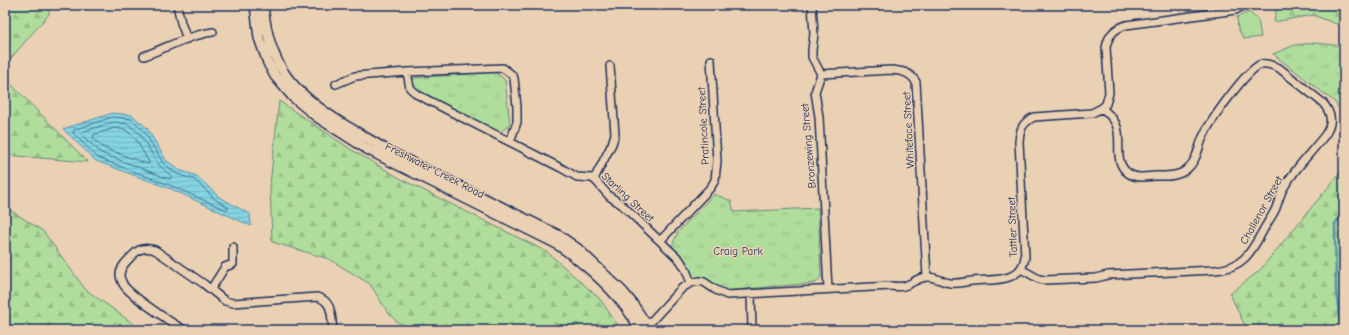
<svg xmlns="http://www.w3.org/2000/svg" width="1349" height="335" font-family="'Comic Neue',sans-serif">
<defs>
<pattern id="forest-firs" width="22" height="20" patternUnits="userSpaceOnUse"><rect width="22" height="20" fill="#b0dd9b"/><path d="M5 1l3.5 6h-7zM16 11l3.5 6h-7z" fill="#97be88"/></pattern>
<pattern id="park-tufts" width="24" height="20" patternUnits="userSpaceOnUse"><rect width="24" height="20" fill="#b0dd9b"/><path d="M3 7l-1-3M5 7V3M7 7l1-3M15 17l-1-3M17 17v-4M19 17l1-3" fill="none" stroke="#97be88"/></pattern>
<pattern id="water-rules" width="6" height="5" patternUnits="userSpaceOnUse"><rect width="6" height="5" fill="#85d4e2"/><path d="M0 2.5h6" fill="none" stroke="#72b6c4"/></pattern>
</defs>
<rect width="100%" height="100%" fill="#ebd1b3"/>
<filter id="ink" filterUnits="userSpaceOnUse"><feTurbulence type="fractalNoise" baseFrequency=".025" numOctaves="2"/><feDisplacementMap in="SourceGraphic" scale="8" xChannelSelector="R" yChannelSelector="G"/><feConvolveMatrix kernelMatrix="1 2 1 2 8 2 1 2 1" color-interpolation-filters="sRGB"/></filter>
<g filter="url(#ink)">
<path fill="#b0dd9b" stroke="#66867c" d="M 1249,12 L 1258,20 L 1261,37 L 1244,39 L 1238,29 L 1237,17 Z"/>
<path fill="url(#forest-firs)" stroke="#66867c" d="M 5,5 L 49,5 L 49,14 L 5,65 Z
M 1277,5 L 1344,5 L 1344,21 L 1336,24 L 1313,15 L 1274,22 Z
M 5,78 L 88,162 L 5,155 Z
M 279,101 L 352,150 L 403,180 L 547,252 L 600,299 L 621,330 L 406,330 L 388,313 L 370,284 L 329,259 L 272,242 L 270,185 Z
M 1344,168 L 1344,330 L 1247,330 L 1230,294 L 1260,270 Z
M 5,207 L 43,231 L 85,289 L 142,330 L 5,330 Z"/>
<path fill="url(#park-tufts)" stroke="#66867c" d="M 1315,43 L 1344,46 L 1344,112 L 1341,113 L 1335,102 L 1273,54 L 1295,45 Z
M 495,72 L 505,80 L 510,124 L 500,133 L 416,92 L 409,85 L 414,78 Z
M 714,194 L 731,201 L 734,212 L 818,208 L 821,277 L 816,283 L 721,291 L 704,280 L 693,278 L 688,266 L 672,246 L 678,232 Z"/>
<path fill="url(#water-rules)" stroke="#5b92ad" d="M 113,113 L 132,115 L 147,128 L 166,160 L 179,170 L 197,176 L 219,197 L 250,214 L 251,226 L 171,189 L 96,161 L 63,129 Z"/>
<g fill="none" stroke-linecap="round" stroke-linejoin="round">
<path stroke="#457193" stroke-width="1" d="M 113,117 L 131,119 L 144,131 L 163,163 L 177,174 L 195,180 L 216,200 L 228,207 L 228,209 L 226,210 L 172,186 L 98,158 L 73,133 L 74,130 Z
M 114,122 L 128,124 L 140,134 L 159,165 L 171,176 L 171,178 L 169,179 L 101,153 L 82,135 L 83,132 Z
M 115,128 L 126,130 L 135,138 L 149,162 L 149,164 L 147,164 L 104,148 L 93,138 L 94,135 Z"/>
<path stroke="#5b92ad" stroke-width="2.5" d="M 1341,330 L 1336,291 L 1335,224 L 1344,210"/>
<defs>
<path id="street" d="M 177,5 L 181,23 L 187,39
M 812,5 L 814,34 L 812,50 L 812,57 L 821,74 L 815,92 L 819,117 L 828,289
M 144,56 C 166,48 189,35 213,32
M 407,72 L 410,88 L 418,95 L 561,168 L 577,177 L 592,178 L 596,181 L 609,196 L 621,204 L 680,260 L 686,270 L 691,283
M 821,74 L 891,70 C 902,71 910,72 916,82 L 927,277
M 336,84 L 355,76 L 407,72 L 503,68 L 511,74 L 514,78 L 517,107 L 517,122 L 510,142
M 594,179 L 612,144 L 615,134 L 610,66
M 660,241 L 711,187 L 715,180 L 717,161 L 711,60
M 1021,269 L 1039,279 L 1044,280 L 1096,278 L 1108,275 L 1215,270 C 1245,268 1252,250 1265,227 C 1269,220 1273,215 1276,208 C 1278,202 1280,196 1282,191 C 1293,170 1311,153 1325,135 C 1333,123 1332,114 1323,103 L 1279,68 C 1274,66 1268,63 1262,64 C 1248,67 1209,123 1203,137 C 1198,148 1197,161 1187,169 C 1178,177 1166,176 1155,176 C 1146,177 1136,179 1128,173 C 1113,162 1122,143 1117,127 C 1115,119 1108,114 1102,108
M 211,289 L 225,267 L 233,264 L 233,247
M 751,293 L 752,330
M 645,328 L 682,288 L 691,283 L 699,281 L 704,282 L 716,290 L 727,295 L 891,286 C 911,289 911,279 926,277 C 935,276 942,282 950,283 C 957,284 964,282 972,281 C 992,279 1021,284 1025,257 L 1019,142 C 1020,129 1022,123 1034,117 L 1092,113 L 1102,108 L 1106,104 L 1109,93 L 1106,48 C 1108,35 1114,29 1126,25 L 1236,10 L 1245,5
M 185,330 C 173,324 128,294 123,284 C 122,282 120,278 120,275 C 120,267 127,261 133,255 C 139,248 146,247 155,250 L 204,284 L 225,301 L 233,303 L 317,297 C 333,301 331,316 333,330"/>
<path id="secondary" d="M 255,5 L 259,38 L 268,63 L 275,76 L 293,97 L 317,117 L 367,149 L 390,161 L 555,243 C 577,257 608,284 623,304 C 630,312 635,321 641,330
M 263,5 C 269,67 292,92 343,124 C 360,134 376,144 394,154 L 558,235 L 578,249 L 623,292 L 632,303 L 650,330"/>
</defs>
<use href="#street" stroke="#1b2f5e" stroke-width="10"/>
<use href="#secondary" stroke="#1b2f5e" stroke-width="12"/>
<use href="#street" stroke="#ebd1b3" stroke-width="7"/>
<use href="#secondary" stroke="#ebd1b3" stroke-width="9"/>
</g>
</g>
<g text-anchor="middle" stroke-width="3" stroke-linejoin="round" paint-order="stroke">
<g font-size="11" fill="#1b2f5e" stroke="#ebd1b3">
<text transform="translate(703 126) rotate(-93)" y="4">Pratincole Street</text>
<text transform="translate(908 130) rotate(-93)" y="4">Whiteface Street</text>
<text transform="translate(808 146) rotate(-95)" y="4">Bronzewing Street</text>
<text transform="translate(435 170) rotate(27)" y="4">Freshwater Creek Road</text>
<text transform="translate(628 197) rotate(43)" y="4">Starling Street</text>
<text transform="translate(1261 210) rotate(-61)" y="4">Challenor Street</text>
<text transform="translate(1012 227) rotate(-92)" y="4">Tattler Street</text>
</g>
<g font-size="11" fill="#2a4064" stroke="#ebd1b3">
<text x="738" y="255">Craig Park</text>
</g>
</g>
<rect width="1349" height="335" fill="none" stroke="#ebd1b3" stroke-width="20"/>
<rect x="10" y="10" width="1329" height="315" fill="none" stroke="#1b2f5e" stroke-width="1.5" filter="url(#ink)"/>
</svg>
